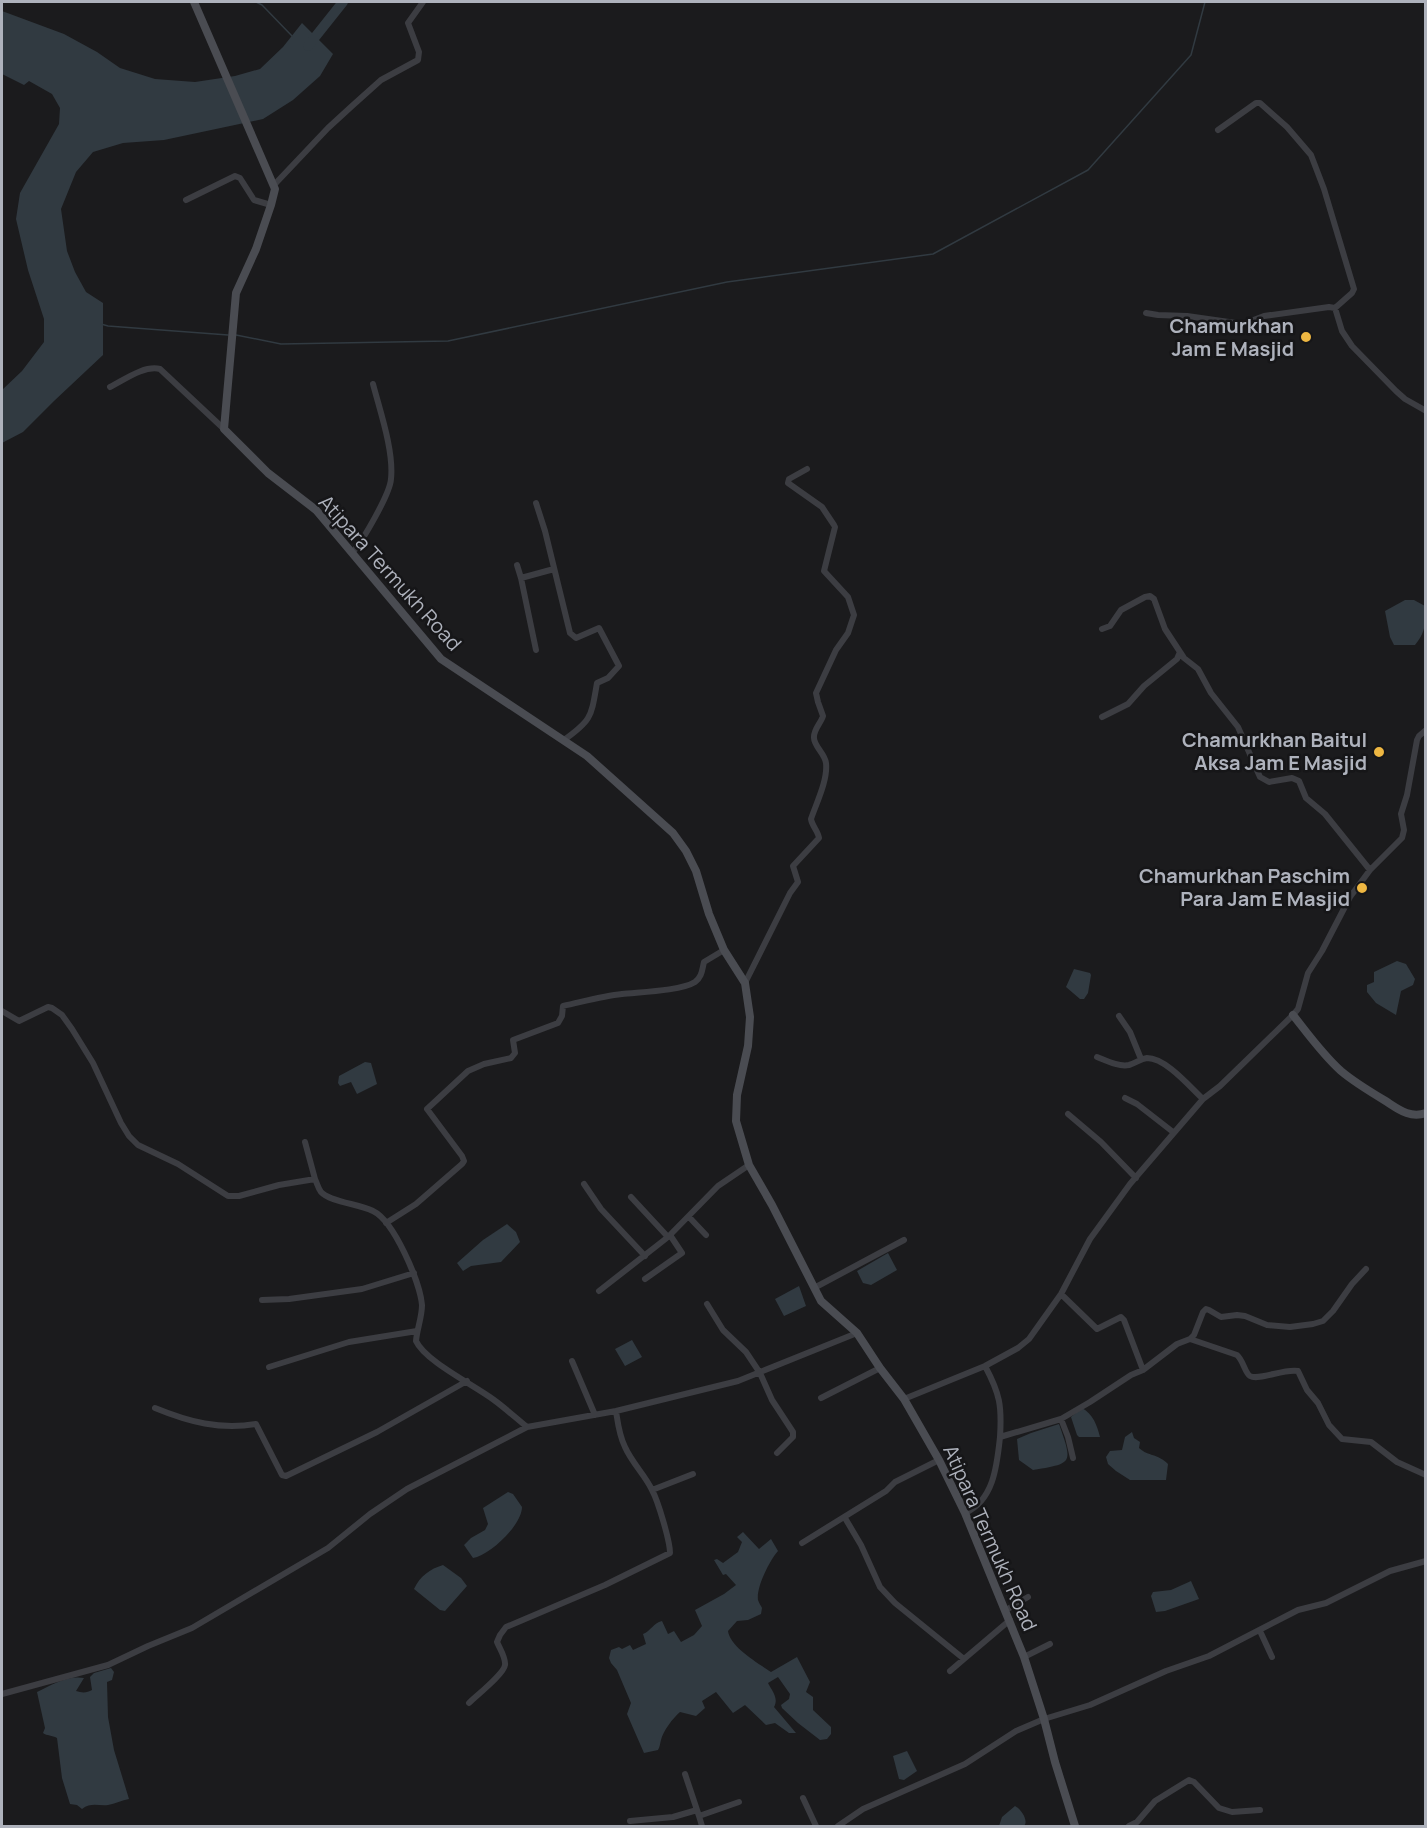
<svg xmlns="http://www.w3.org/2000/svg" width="1427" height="1828" font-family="Manrope,sans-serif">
<rect width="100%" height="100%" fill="#1b1b1d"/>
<path fill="#313a41" d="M 2,11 L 64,34 L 97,52 L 120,68 L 155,79 L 195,82 L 235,76 L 260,69 L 283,47 L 302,23 L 333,54 L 320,76 L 293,100 L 263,119 L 164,140 L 123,143 L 93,152 L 76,172 L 61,209 L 67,251 L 75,272 L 86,292 L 103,303 L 103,355 L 54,401 L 23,432 L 2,443 L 2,390 L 22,371 L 44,342 L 44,319 L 28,270 L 16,219 L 20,193 L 59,124 L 60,108 L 52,94 L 29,81 L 24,85 L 2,74 Z
M 1405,600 L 1414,600 L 1425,606 C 1426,622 1426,632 1415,645 L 1394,645 L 1390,637 L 1385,611 Z
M 1397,961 L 1406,964 L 1415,979 L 1413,985 L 1401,991 L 1396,1015 L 1376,1003 L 1367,992 L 1367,985 L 1374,982 L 1374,972 Z
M 1074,969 L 1090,973 L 1091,975 L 1088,993 L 1084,999 L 1080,999 L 1066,987 Z
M 365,1062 L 371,1063 L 377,1084 L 357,1094 L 351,1082 L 340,1086 L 338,1083 L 339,1076 Z
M 507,1224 L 516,1232 L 520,1242 L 501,1262 L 471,1266 L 463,1271 L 457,1263 L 483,1240 Z
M 888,1253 L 897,1270 L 871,1285 L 863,1283 L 857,1271 Z
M 799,1286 L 806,1306 L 784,1316 L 775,1299 Z
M 632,1340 L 642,1357 L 625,1366 L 615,1349 Z
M 1082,1408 C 1093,1414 1097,1425 1100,1437 L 1079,1437 L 1077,1435 L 1071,1417 Z
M 1059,1424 C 1073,1464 1073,1463 1033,1470 L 1019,1460 L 1017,1439 L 1031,1433 Z
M 1132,1432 L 1134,1438 L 1140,1442 L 1139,1448 C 1149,1457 1157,1453 1168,1464 L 1166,1480 L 1130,1480 L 1116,1471 L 1108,1464 L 1106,1457 L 1110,1451 L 1122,1450 L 1125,1437 Z
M 508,1492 L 513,1494 L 522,1507 C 522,1525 490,1555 473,1558 L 464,1545 L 471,1538 L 485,1530 L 488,1524 L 483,1508 Z
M 743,1532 L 759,1549 L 771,1539 L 778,1551 C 770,1560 756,1587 758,1600 C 759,1603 761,1606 762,1608 L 761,1614 L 748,1620 L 737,1621 L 728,1631 C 730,1647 758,1663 771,1672 L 797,1657 L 810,1682 L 806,1692 L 813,1697 L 813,1710 L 831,1727 L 831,1734 L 827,1739 L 820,1740 L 798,1723 L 782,1708 L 781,1705 L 789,1699 L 790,1694 L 778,1677 L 768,1683 C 772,1691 779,1698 774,1707 L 796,1733 L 789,1733 L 775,1723 L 766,1725 L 745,1705 L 733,1713 L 716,1692 L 702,1701 L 705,1708 L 696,1716 L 680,1712 C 673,1718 663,1731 661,1740 C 660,1743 660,1747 658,1750 L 644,1753 L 627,1714 L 631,1703 L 617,1670 L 611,1663 L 609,1658 L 611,1650 L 619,1647 L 622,1649 L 630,1645 L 633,1650 L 646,1644 L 643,1634 C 651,1631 653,1623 662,1621 L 668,1634 L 674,1631 L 681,1642 L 694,1635 L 702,1626 L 695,1610 L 724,1594 L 736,1585 L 726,1574 L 723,1575 L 714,1560 L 717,1559 L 723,1563 L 738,1552 L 742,1542 L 737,1537 Z
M 443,1565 L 461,1578 L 467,1586 L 445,1611 L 440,1610 L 414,1589 C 420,1576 430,1569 443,1565 Z
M 1191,1581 L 1199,1599 L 1165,1611 L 1156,1612 L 1151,1596 L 1153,1592 L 1171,1590 Z
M 111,1668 L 114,1672 L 112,1680 L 107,1682 L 108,1717 L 114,1750 L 129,1799 C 122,1800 115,1804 108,1805 C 98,1806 91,1802 82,1809 L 77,1805 L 70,1804 L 62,1778 L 57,1738 C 52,1735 47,1736 43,1733 L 45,1728 L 37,1692 C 51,1685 68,1675 84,1678 L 76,1691 C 82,1693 87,1693 92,1690 L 90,1677 L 94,1673 Z
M 907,1751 L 917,1771 L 904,1780 L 899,1779 L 893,1756 Z
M 1015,1806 C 1021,1809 1029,1821 1024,1826 L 999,1826 L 1002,1817 Z"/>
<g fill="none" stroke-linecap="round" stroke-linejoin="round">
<path stroke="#313a41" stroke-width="1.5" d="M 256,2 L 262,5 L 292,36
M 101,324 L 108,326 L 228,335
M 236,335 L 281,344 L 448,341 L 727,282 L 933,254 L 1088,170 L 1191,55 L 1205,2"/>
<path stroke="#313a41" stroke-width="10" d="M 308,46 L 343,2"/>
<path stroke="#3c3d42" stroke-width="6" d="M 1218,130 L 1256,103 L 1260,103 L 1287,127 L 1311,155 L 1324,189 L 1354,289 L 1352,293 L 1335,308 L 1342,331 L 1352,346 L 1396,391 L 1405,399 L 1426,411
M 274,185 L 328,128 L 352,106 L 381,80 L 418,60 L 419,52 L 408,23 L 423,2
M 186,200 L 235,176 L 240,178 L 254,200 L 271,205
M 1146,313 L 1158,315 L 1187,316 L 1243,324 L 1264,316 L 1329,307 L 1335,308
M 110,387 C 124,380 144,365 160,369 L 224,429
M 536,503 L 545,531 L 570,633 L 576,638 L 599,628 L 619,666 L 608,678 L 597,683 C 591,717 592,720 564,740
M 353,552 C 363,540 390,494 391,479 C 394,451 380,411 373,384
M 517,565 L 521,578 L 554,569
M 521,578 L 536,650
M 1102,629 L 1110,626 L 1121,610 L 1145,597 L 1150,596 L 1154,599 L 1165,629 L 1184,658 L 1198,669 L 1211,693 L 1238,727 L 1260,777 L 1269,782 L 1292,778 L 1299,781 L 1306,798 L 1325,814 L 1370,870
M 1102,717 L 1128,704 L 1144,686 L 1177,659 L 1180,652
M 745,983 L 790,893 L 798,882 L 793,866 L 819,838 C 818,831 812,826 811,819 C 816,804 828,780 826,763 C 825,754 814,746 814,738 C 813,730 821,723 823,716 L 818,702 L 816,693 L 836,650 L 848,633 L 854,615 L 848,597 L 824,571 L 835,527 L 834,525 L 822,507 L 788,483 L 789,479 L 807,469
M 2,1011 L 19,1021 L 48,1007 L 52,1008 L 62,1015 L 72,1029 L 93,1063 L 121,1123 L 129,1136 L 138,1145 L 178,1164 L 228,1196 L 239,1196 L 279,1185 L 315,1179 C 317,1183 318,1188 321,1192 C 330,1202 360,1204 373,1211 C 394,1221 420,1282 422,1305 C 422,1317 417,1329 416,1341 C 425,1361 474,1385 494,1400 C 505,1408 516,1418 527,1427
M 1119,1016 L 1130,1032 L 1141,1059
M 1097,1057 C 1107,1061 1119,1067 1129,1065 C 1136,1063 1140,1059 1147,1058 C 1166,1058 1190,1087 1203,1099
M 1125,1098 L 1137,1104 L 1173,1132
M 1068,1114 L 1101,1142 L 1136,1178
M 305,1142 L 315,1179
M 584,1184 L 601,1209 L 645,1256
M 631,1197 L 668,1237
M 689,1217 L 706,1235
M 386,1223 L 416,1204 L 462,1164 L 464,1161 L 462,1156 L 427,1109 L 468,1071 L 484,1064 L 511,1058 L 515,1053 L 513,1040 L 558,1023 L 562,1016 L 563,1006 C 582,1002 602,996 622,994 C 639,992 681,991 695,982 C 702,977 702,970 704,962 L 724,950
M 645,1279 L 682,1253 L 670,1235
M 814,1288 L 904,1240
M 599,1291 L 668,1237 L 718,1186 L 749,1165
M 1061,1294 L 1097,1329 L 1121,1317 L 1124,1320 L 1143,1370
M 262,1300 L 289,1299 L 362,1289 L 414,1273
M 707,1304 L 723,1330 L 746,1352 L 760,1373 L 772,1400 L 793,1432 L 793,1437 L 777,1453
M 1190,1339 L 1194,1335 L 1203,1312 L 1206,1309 L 1209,1310 L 1221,1317 L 1237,1315 L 1245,1316 L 1267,1325 L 1290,1327 L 1313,1324 L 1323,1321 L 1333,1311 L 1352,1284 L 1366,1269
M 572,1361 L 595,1415
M 985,1366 C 1000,1394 1002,1406 1000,1437
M 269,1367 L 349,1342 L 417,1331
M 821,1398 L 880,1368
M 904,1399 L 985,1366 L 1018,1348 L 1029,1339 L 1061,1294 L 1090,1239 L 1130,1184 L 1203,1099 L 1220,1086 L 1293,1015 L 1298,1009 L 1308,973 L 1322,951 L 1350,897 L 1370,870 L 1402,838 L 1404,830 L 1401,814 L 1407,795 L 1417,740 L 1419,736 L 1426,730
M 155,1408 C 189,1422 220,1430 256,1424 L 282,1475 L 286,1476 L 377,1432 L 467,1381
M 1061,1419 L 1068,1437 L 1073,1458
M 652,1490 L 693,1474
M 965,1513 C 994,1500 997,1465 1000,1437 L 1061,1419 L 1090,1402 L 1131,1375 L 1143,1370 L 1177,1344 L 1190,1339 L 1237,1355 C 1243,1360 1245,1373 1250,1376 C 1259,1381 1285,1368 1298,1371 L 1307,1390 L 1318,1403 L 1329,1425 L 1342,1439 L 1371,1442 L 1397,1462 L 1426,1475
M 845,1518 L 861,1545 L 880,1587 L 895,1603 L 964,1659 L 1010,1620
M 802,1543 L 886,1491 L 895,1482 L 939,1460
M 1006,1610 L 1028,1597
M 1260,1631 L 1272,1657
M 1024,1657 L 1050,1644
M 950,1671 L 964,1659
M 2,1694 L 108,1665 L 148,1646 L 192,1628 L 328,1548 L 370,1514 L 407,1489 L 527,1427 L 616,1411 L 738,1381 L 857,1333
M 469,1703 C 476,1696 504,1674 505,1665 C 506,1658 500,1649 497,1642 L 500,1635 L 506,1627 L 605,1585 L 670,1553 C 670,1541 658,1501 652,1490 C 645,1475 632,1463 625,1447 C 619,1435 618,1424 616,1411
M 685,1774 L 697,1810
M 803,1798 L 816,1826
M 630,1821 L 673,1817 L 697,1810 L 699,1816
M 702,1826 L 699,1816 L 739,1802
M 838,1826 L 863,1809 L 965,1764 L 1016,1731 L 1044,1719 L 1090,1705 L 1166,1671 L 1209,1656 L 1298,1610 L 1326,1603 L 1390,1571 L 1426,1561
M 1129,1826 L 1137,1822 L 1155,1801 L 1189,1780 L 1194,1782 L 1219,1808 L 1232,1812 L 1260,1810"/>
<path stroke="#4a4c52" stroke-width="8" d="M 194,2 L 275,189 L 271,205 L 256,249 L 236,293 L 224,429 L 268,473 L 316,510 L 441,659 L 587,756 L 673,833 L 686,851 L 696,871 L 709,914 L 724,950 L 745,983 L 750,1017 L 748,1046 L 737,1095 L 736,1121 L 749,1165 L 772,1205 L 821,1301 L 857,1333 L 880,1368 L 904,1399 L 939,1460 L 965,1513 L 1024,1657 L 1044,1719 L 1055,1762 L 1075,1826
M 1293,1015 C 1308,1034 1323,1055 1341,1071 C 1354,1082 1369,1091 1384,1100 C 1397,1108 1409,1119 1426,1113"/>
</g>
<g fill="#eeb742" stroke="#161618" stroke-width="2">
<circle cx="1306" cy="337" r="6"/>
<circle cx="1379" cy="752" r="6"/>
<circle cx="1362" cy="888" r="6"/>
</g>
<g text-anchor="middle" stroke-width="5" stroke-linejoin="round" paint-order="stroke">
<g font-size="20" font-weight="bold" fill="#aeb2bc" stroke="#161618" text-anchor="end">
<text x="1294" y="333">Chamurkhan<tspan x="1294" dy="23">Jam E Masjid</tspan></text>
<text x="1367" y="747">Chamurkhan Baitul<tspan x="1367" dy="23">Aksa Jam E Masjid</tspan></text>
<text x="1350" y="883">Chamurkhan Paschim<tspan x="1350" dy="23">Para Jam E Masjid</tspan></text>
</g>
<g font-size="20" fill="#aeb2bc" stroke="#161618">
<text transform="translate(390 573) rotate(48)" y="7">Atipara Termukh Road</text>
<text transform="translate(990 1538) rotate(66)" y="7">Atipara Termukh Road</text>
</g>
</g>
<rect width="1427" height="1828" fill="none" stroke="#aeb2bc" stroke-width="6"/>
</svg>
